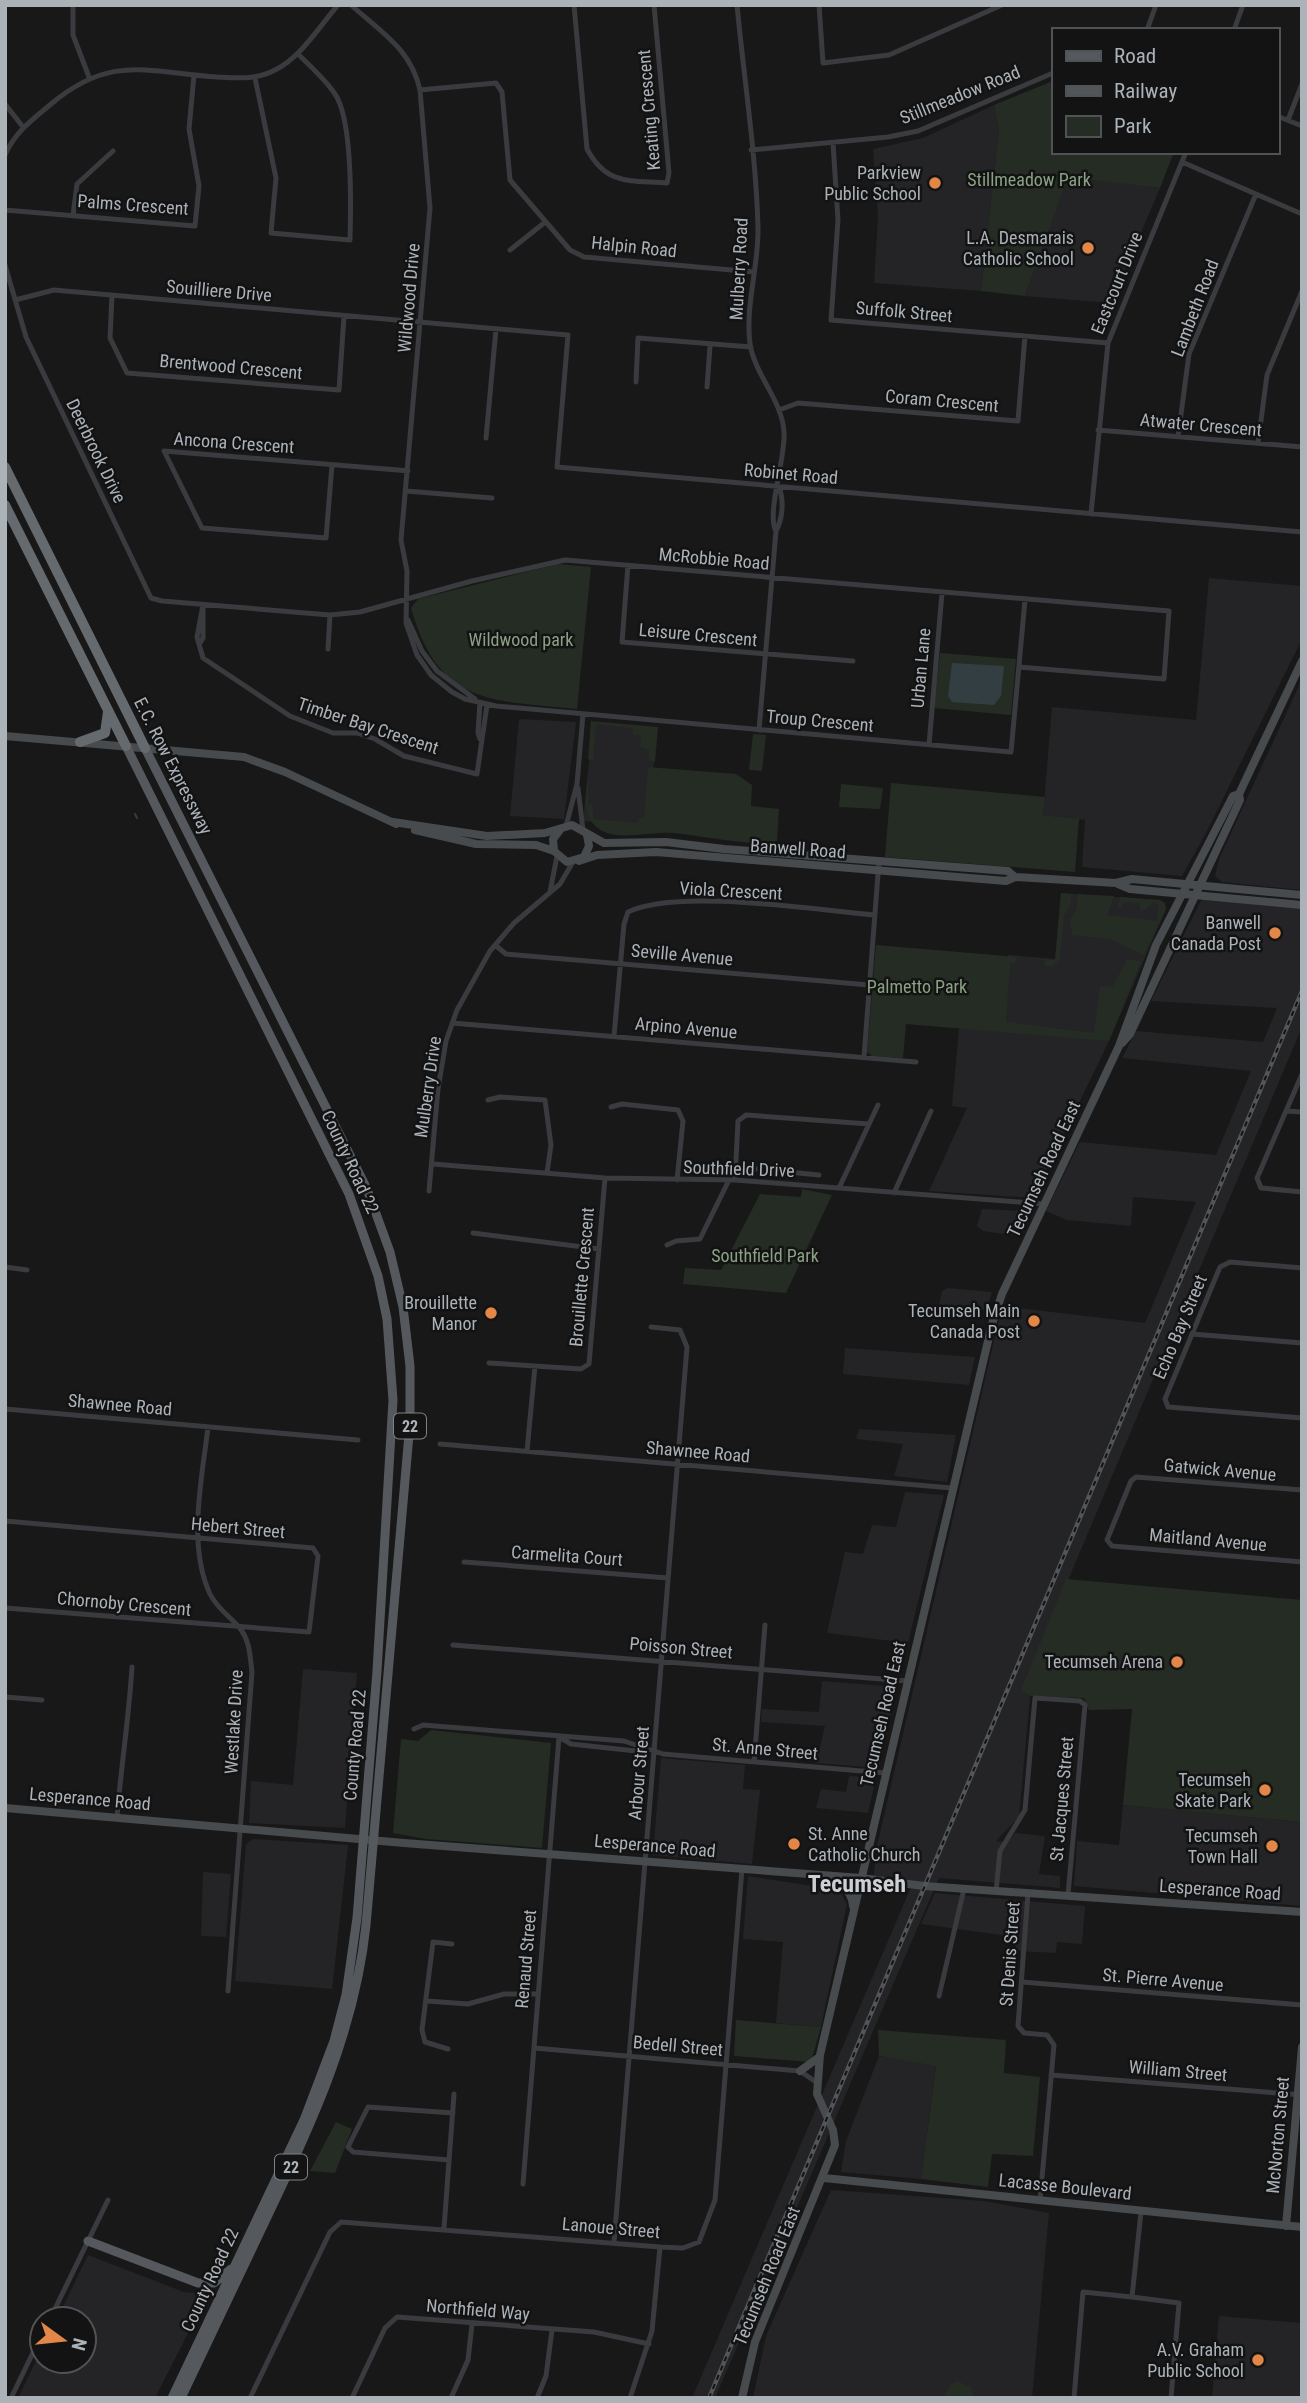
<svg xmlns="http://www.w3.org/2000/svg" width="1307" height="2403" font-family="'Roboto Condensed',sans-serif">
<rect width="100%" height="100%" fill="#181819"/>
<path fill="#242426" d="M 994,105 L 999,130 L 981,291 L 874,283 L 878,217 L 873,149 L 923,138 Z
M 1068,176 L 1160,188 L 1111,303 L 1025,296 Z
M 1209,578 L 1302,586 L 1302,639 L 1206,833 L 1182,876 L 1082,867 L 1085,820 L 1043,815 L 1052,707 L 1196,720 Z
M 1302,679 L 1302,890 L 1222,882 L 1215,876 L 1219,859 Z
M 519,719 L 576,722 L 564,819 L 510,816 Z
M 593,723 L 657,729 L 648,827 L 583,821 Z
M 1061,893 L 1160,900 L 1166,909 L 1109,1041 L 1033,1198 L 929,1191 L 967,1108 L 952,1106 L 959,1028 L 1001,1031 L 1008,955 L 1055,959 Z
M 1202,899 L 1302,907 L 1302,1027 L 1022,1689 L 1030,1696 L 1019,1817 L 996,1841 L 1008,1842 L 1015,1833 L 1045,1836 L 1039,1874 L 1060,1876 L 1060,1888 L 939,1878 L 715,2398 L 692,2398 L 912,1885 L 873,1880 L 877,1846 L 1002,1306 L 1145,1323 L 1196,1202 L 1133,1197 L 1131,1226 L 1067,1220 L 1046,1211 L 1080,1142 L 1216,1155 L 1251,1071 L 1122,1058 L 1136,1031 L 1263,1042 L 1277,1008 L 1151,1001 Z
M 982,1209 L 1026,1211 L 1018,1236 L 983,1231 L 977,1226 Z
M 948,1288 L 992,1292 L 986,1310 L 939,1306 L 942,1291 Z
M 845,1348 L 975,1357 L 969,1385 L 843,1374 Z
M 859,1429 L 956,1435 L 947,1482 L 894,1476 L 903,1444 L 856,1439 Z
M 905,1492 L 944,1495 L 908,1643 L 827,1633 L 845,1552 L 863,1554 L 872,1525 L 896,1527 Z
M 303,1669 L 357,1673 L 345,1828 L 249,1823 L 251,1781 L 293,1785 Z
M 822,1681 L 897,1687 L 879,1768 L 816,1763 L 825,1726 L 761,1722 L 762,1709 L 819,1712 Z
M 661,1758 L 745,1765 L 743,1789 L 760,1790 L 752,1864 L 653,1855 Z
M 849,1776 L 876,1778 L 868,1813 L 816,1808 L 821,1789 L 846,1792 Z
M 1123,1805 L 1302,1822 L 1302,1906 L 1074,1886 L 1077,1841 L 1119,1845 Z
M 253,1839 L 348,1845 L 332,1989 L 235,1981 L 246,1844 Z
M 203,1872 L 231,1874 L 226,1937 L 201,1936 Z
M 748,1876 L 839,1890 L 847,1904 L 821,2027 L 776,2023 L 783,1942 L 743,1939 Z
M 935,1893 L 1085,1906 L 1082,1944 L 1057,1942 L 1056,1953 L 1015,1951 L 1016,1937 L 921,1924 Z
M 879,2056 L 936,2065 L 921,2179 L 841,2172 L 846,2141 Z
M 831,2190 L 984,2201 L 1049,2213 L 1032,2398 L 753,2398 L 766,2336 Z
M 88,2255 L 184,2292 L 208,2294 L 155,2398 L 18,2398 L 42,2349 L 42,2361 L 84,2361 L 84,2319 L 57,2319 Z
M 1219,2316 L 1302,2323 L 1302,2398 L 1212,2398 Z"/>
<path fill="#252c24" d="M 1053,81 L 1053,152 L 1174,152 L 1160,188 L 1068,177 L 1025,296 L 981,291 L 999,130 L 994,105 Z
M 558,564 L 591,567 L 577,709 C 490,700 439,706 411,608 L 418,599 Z
M 940,653 L 1016,659 L 1011,715 L 934,708 Z
M 591,721 L 658,727 L 655,762 L 649,760 L 649,749 L 640,747 L 641,736 L 633,735 L 633,728 L 596,724 L 593,760 L 588,759 Z
M 753,734 L 766,735 L 762,771 L 749,770 Z
M 648,767 L 736,774 L 752,785 L 751,806 L 779,809 L 777,841 C 761,848 696,835 674,833 C 653,831 617,842 599,829 C 581,817 586,793 588,774 L 588,804 L 592,805 L 594,819 L 637,823 L 639,818 L 644,818 Z
M 891,783 L 1045,797 L 1043,815 L 1079,819 L 1075,872 L 885,857 Z
M 841,784 L 883,788 L 880,809 L 839,807 Z
M 1061,893 L 1072,894 L 1070,906 L 1064,915 L 1060,959 L 1053,966 L 1045,966 L 1045,960 L 1017,957 L 1015,963 L 1010,963 L 1006,1022 L 1094,1033 L 1100,987 L 1113,986 L 1127,959 L 1141,961 L 1109,1041 L 906,1024 L 903,1058 L 872,1056 L 867,1052 L 876,945 L 1055,960 Z
M 1078,894 L 1114,896 L 1107,915 L 1157,921 L 1159,906 L 1155,902 L 1141,912 L 1139,903 L 1124,902 L 1121,907 L 1118,906 L 1120,897 L 1160,900 L 1165,903 L 1166,909 L 1144,955 L 1110,939 L 1072,935 L 1070,919 L 1076,910 Z
M 802,1189 L 832,1195 L 786,1293 L 683,1284 L 685,1268 L 721,1270 L 760,1194 L 801,1197 Z
M 1066,1579 L 1302,1600 L 1302,1822 L 1123,1805 L 1132,1709 L 1089,1710 L 1084,1698 L 1030,1696 L 1021,1690 Z
M 431,1730 L 551,1743 L 542,1848 L 426,1839 L 393,1833 L 401,1739 L 418,1741 Z
M 736,2020 L 821,2027 L 811,2062 L 734,2056 Z
M 878,2030 L 1006,2040 L 1004,2073 L 1040,2077 L 1033,2156 L 992,2154 L 988,2187 L 921,2179 L 936,2066 L 879,2056 Z
M 336,2122 L 352,2129 L 335,2173 L 310,2171 Z
M 957,2381 L 971,2387 L 974,2398 L 943,2398 L 950,2385 Z"/>
<path fill="#323e41" d="M 952,663 L 1004,666 L 1001,696 L 994,705 L 952,702 L 948,696 Z"/>
<g fill="none" stroke-linecap="round" stroke-linejoin="round">
<path stroke="#323e41" stroke-width="2" d="M 135,814 L 137,818"/>
<path stroke="#393b3e" stroke-width="5" d="M 73,5 L 73,35 L 89,77
M 351,5 C 381,32 411,49 420,90 L 430,208 L 401,540 L 407,571 L 406,623 L 417,655 L 431,675 L 452,692 L 465,699 L 496,706 L 1011,752 L 1025,600
M 574,5 L 587,149 C 607,186 630,180 667,183 L 669,173 L 654,5
M 737,5 C 744,79 756,154 758,227 C 759,266 745,305 750,344 C 755,375 782,400 784,432 C 786,457 766,514 776,531
M 819,5 L 823,63 L 889,55 L 1002,5
M 1147,30 L 1156,5
M 1234,30 L 1243,5
M 255,78 L 276,178 L 271,233 L 350,240 C 351,205 353,121 335,94 C 325,79 310,66 298,54
M 420,90 L 496,83 L 502,92 L 510,180 L 570,250 L 584,257 L 754,272
M 5,104 L 23,127
M 1277,116 L 1302,126
M 1288,120 L 1302,84
M 833,143 L 838,220 L 831,320 L 1108,343
M 751,150 L 888,137 L 918,131 L 1053,73
M 5,155 C 15,132 32,120 51,104 C 111,54 146,72 217,77 C 238,78 256,80 275,70 C 301,57 319,27 338,5
M 1182,162 L 1302,214
M 5,210 L 195,226 L 199,186 L 189,129 L 194,75
M 73,215 L 77,184 L 113,151
M 510,250 L 544,223
M 5,265 L 26,337 L 151,598 L 162,601 L 330,615 L 360,612 L 472,581 L 565,560 L 1169,611 L 1164,679 L 1019,667
M 112,295 L 110,338 L 127,373 L 339,390 L 344,316
M 15,300 L 54,290 L 568,335 L 557,467 L 1302,532
M 636,382 L 638,338 L 751,347
M 707,387 L 710,346
M 779,410 L 798,403 L 1018,421 L 1025,336
M 1098,430 L 1302,447
M 1178,437 L 1189,354 L 1256,194
M 486,438 L 496,329
M 1258,443 L 1267,375 L 1302,291
M 332,465 L 326,538 L 202,528 L 164,451 L 398,470 L 408,471
M 406,491 L 492,498
M 1091,514 L 1108,343 L 1186,152
M 628,565 L 622,642 L 853,661
M 203,605 L 197,637 L 203,658 L 290,716 L 333,733 L 357,733 L 375,739 L 404,756 L 477,774 L 487,705
M 408,620 L 422,651 L 437,671 L 475,699
M 200,643 L 203,638 L 203,608
M 328,649 L 330,615
M 480,702 L 478,733 L 480,739
M 759,730 L 776,531 C 783,518 784,500 779,487
M 929,745 L 942,593
M 578,788 L 583,830
M 566,826 L 577,784 L 583,714
M 550,892 L 557,856
M 495,945 L 506,954 L 869,985
M 452,1023 L 916,1062
M 614,1036 L 624,924 L 628,912 C 678,888 815,910 875,915
M 864,1057 L 879,861
M 1302,1074 L 1257,1178 L 1261,1188 L 1302,1192
M 488,1100 L 500,1097 L 545,1100 L 551,1145 L 547,1173
M 611,1107 L 622,1104 L 678,1110 L 683,1121 L 677,1180
M 1286,1111 L 1302,1112
M 433,1164 L 605,1178 L 735,1180 L 1044,1204
M 735,1167 L 819,1175
M 735,1180 L 738,1121 L 746,1115 L 869,1124
M 839,1188 L 878,1105
M 429,1191 L 438,1089 L 446,1041 L 457,1010 L 490,951 L 514,923 L 560,884 L 573,862
M 894,1193 L 931,1111
M 473,1233 L 599,1249
M 667,1245 L 676,1241 L 700,1239 L 729,1180
M 5,1267 L 27,1270
M 1302,1268 L 1230,1262 L 1220,1267 L 1165,1399 L 1168,1407 L 1302,1418
M 1192,1334 L 1302,1343
M 489,1363 L 581,1369 L 589,1364 L 605,1178
M 5,1409 L 358,1440
M 208,1427 C 202,1479 187,1544 210,1594 C 217,1608 228,1615 238,1626 C 250,1639 250,1656 252,1672 L 228,1991
M 440,1444 L 952,1488
M 527,1451 L 535,1366
M 1302,1490 L 1136,1477 L 1131,1481 L 1107,1540 L 1112,1546 L 1302,1562
M 5,1521 L 313,1548 L 318,1556 L 309,1632 L 5,1608
M 464,1562 L 668,1578
M 453,1645 L 907,1681
M 5,1697 L 42,1700
M 414,1729 L 423,1725 L 624,1741 L 663,1754 L 885,1773
M 559,1737 L 571,1744 L 636,1751 L 644,1748
M 754,1762 L 765,1625
M 117,1817 C 121,1767 129,1717 132,1667
M 996,1891 L 1000,1851 L 1025,1810 L 1035,1698 L 1080,1701 L 1085,1705 L 1068,1895
M 1028,1893 L 1018,2026 L 1024,2033 L 1047,2035 L 1054,2045 L 1040,2200
M 1022,1982 L 1302,2005
M 939,1996 L 964,1889
M 427,2001 L 468,2004 L 504,1994 L 537,1994
M 534,2048 L 800,2071 L 816,2082
M 448,2049 L 425,2042 L 422,2030 L 433,1942 L 452,1944
M 1051,2075 L 1302,2095
M 449,2160 L 353,2152 L 348,2147 L 368,2107 L 453,2113
M 523,2184 L 559,1737
M 1141,2212 L 1132,2297 L 1179,2303 L 1171,2398
M 444,2228 L 454,2094
M 614,2242 L 687,1347 L 680,1330 L 651,1327
M 50,2319 L 108,2200
M 11,2398 L 42,2334
M 250,2398 L 330,2232 L 341,2222 L 660,2247 L 683,2248 L 699,2242 L 715,2200 L 742,1869
M 352,2398 L 385,2328 L 397,2317 L 594,2332 L 649,2344
M 451,2398 L 468,2360 L 472,2324
M 537,2398 L 546,2376 L 552,2330
M 630,2398 L 652,2331 L 660,2247
M 1074,2398 L 1083,2292 L 1132,2297"/>
<path stroke="#474b4e" stroke-width="8" d="M 5,736 L 244,757 L 285,772 L 396,824
M 393,822 L 487,836 L 545,833 L 572,825 L 604,843 L 666,842 L 724,849 L 1008,871 L 1015,877
M 415,830 L 476,844 L 536,845 L 554,851
M 560,830 L 553,839 L 554,851 L 567,862 L 584,857 L 589,846 L 587,835
M 579,861 L 597,855 L 656,852 L 1006,881 L 1015,877 L 1116,883 L 1132,879 L 1302,895
M 1118,884 L 1130,889 L 1302,905
M 1122,1043 L 1130,1034 L 1240,800 L 1239,794 L 1302,661
M 5,1808 L 404,1843 L 861,1878 L 924,1886 L 1302,1912
M 829,1878 C 842,1884 852,1891 853,1906
M 800,2071 L 818,2058
M 824,2178 L 1302,2227
M 1286,2226 L 1302,2047
M 742,2398 L 755,2342 L 835,2145 L 833,2130 L 817,2094 L 820,2055 L 992,1324 L 1002,1294 L 1119,1046 L 1156,945 L 1233,796 L 1239,794"/>
<path stroke="#55595d" stroke-width="9" d="M 126,746 L 349,1194 L 378,1276 L 387,1319 L 393,1400 L 377,1671 L 357,1918 L 346,1995 L 334,2041 L 304,2120 L 172,2398
M 145,748 L 367,1189 L 390,1252 L 403,1307 L 410,1366 L 410,1423 L 366,1925 C 355,2030 313,2121 268,2215 C 239,2276 210,2337 181,2398
M 88,2241 L 198,2283 L 214,2283 L 231,2269"/>
<path stroke="#656a6f" stroke-width="10" d="M 5,467 L 145,748
M 5,505 L 126,746
M 80,742 L 105,733 L 108,712"/>
<defs>
<path id="rail" d="M 709,2398 L 1302,991"/>
</defs>
<use href="#rail" stroke="#525659" stroke-width="4.5"/>
<use href="#rail" stroke="#131314" stroke-width="2" stroke-dasharray="5" stroke-linecap="butt"/>
</g>
<g fill="#e28747" stroke="#131314" stroke-width="2.5">
<circle cx="935" cy="183" r="7"/>
<circle cx="1088" cy="248" r="7"/>
<circle cx="1275" cy="933" r="7"/>
<circle cx="491" cy="1313" r="7"/>
<circle cx="1034" cy="1321" r="7"/>
<circle cx="1177" cy="1662" r="7"/>
<circle cx="1265" cy="1790" r="7"/>
<circle cx="794" cy="1844" r="7"/>
<circle cx="1272" cy="1846" r="7"/>
<circle cx="1258" cy="2360" r="7"/>
</g>
<g text-anchor="middle" stroke-width="5" stroke-linejoin="round" paint-order="stroke">
<g fill="#131314" stroke="#7d8287" stroke-width="2">
<rect x="394" y="1413.5" width="32" height="25" rx="5"/>
<rect x="275" y="2154.5" width="32" height="25" rx="5"/>
</g>
<g font-size="16" font-weight="bold" fill="#abb2b8">
<text x="410" y="1432">22</text>
<text x="291" y="2173">22</text>
</g>
<g font-size="18" fill="#abb2b8" stroke="#131314">
<text transform="translate(960 95) rotate(-22)" y="6">Stillmeadow Road</text>
<text transform="translate(649 110) rotate(-95)" y="6">Keating Crescent</text>
<text transform="translate(133 205) rotate(4)" y="6">Palms Crescent</text>
<text transform="translate(634 247) rotate(6)" y="6">Halpin Road</text>
<text transform="translate(739 269) rotate(-87)" y="6">Mulberry Road</text>
<text transform="translate(1117 283) rotate(-68)" y="6">Eastcourt Drive</text>
<text transform="translate(219 291) rotate(5)" y="6">Souilliere Drive</text>
<text transform="translate(409 298) rotate(-85)" y="6">Wildwood Drive</text>
<text transform="translate(1195 308) rotate(-69)" y="6">Lambeth Road</text>
<text transform="translate(904 312) rotate(5)" y="6">Suffolk Street</text>
<text transform="translate(231 367) rotate(5)" y="6">Brentwood Crescent</text>
<text transform="translate(942 401) rotate(5)" y="6">Coram Crescent</text>
<text transform="translate(1201 425) rotate(5)" y="6">Atwater Crescent</text>
<text transform="translate(234 443) rotate(4)" y="6">Ancona Crescent</text>
<text transform="translate(96 451) rotate(64)" y="6">Deerbrook Drive</text>
<text transform="translate(791 474) rotate(5)" y="6">Robinet Road</text>
<text transform="translate(714 559) rotate(5)" y="6">McRobbie Road</text>
<text transform="translate(698 635) rotate(5)" y="6">Leisure Crescent</text>
<text transform="translate(921 668) rotate(-85)" y="6">Urban Lane</text>
<text transform="translate(820 721) rotate(5)" y="6">Troup Crescent</text>
<text transform="translate(368 726) rotate(18)" y="6">Timber Bay Crescent</text>
<text transform="translate(173 766) rotate(63)" y="6">E.C. Row Expressway</text>
<text transform="translate(798 849) rotate(4)" y="6">Banwell Road</text>
<text transform="translate(731 891) rotate(3)" y="6">Viola Crescent</text>
<text transform="translate(682 955) rotate(5)" y="6">Seville Avenue</text>
<text transform="translate(686 1028) rotate(5)" y="6">Arpino Avenue</text>
<text transform="translate(428 1087) rotate(-82)" y="6">Mulberry Drive</text>
<text transform="translate(350 1162) rotate(65)" y="6">County Road 22</text>
<text transform="translate(739 1169) rotate(2)" y="6">Southfield Drive</text>
<text transform="translate(1044 1169) rotate(-65)" y="6">Tecumseh Road East</text>
<text transform="translate(582 1277) rotate(-85)" y="6">Brouillette Crescent</text>
<text transform="translate(1180 1327) rotate(-67)" y="6">Echo Bay Street</text>
<text transform="translate(120 1405) rotate(5)" y="6">Shawnee Road</text>
<text transform="translate(698 1452) rotate(5)" y="6">Shawnee Road</text>
<text transform="translate(1220 1470) rotate(5)" y="6">Gatwick Avenue</text>
<text transform="translate(238 1528) rotate(5)" y="6">Hebert Street</text>
<text transform="translate(1208 1540) rotate(5)" y="6">Maitland Avenue</text>
<text transform="translate(567 1556) rotate(4)" y="6">Carmelita Court</text>
<text transform="translate(124 1604) rotate(5)" y="6">Chornoby Crescent</text>
<text transform="translate(681 1648) rotate(5)" y="6">Poisson Street</text>
<text transform="translate(883 1714) rotate(-77)" y="6">Tecumseh Road East</text>
<text transform="translate(234 1722) rotate(-87)" y="6">Westlake Drive</text>
<text transform="translate(355 1745) rotate(-85)" y="6">County Road 22</text>
<text transform="translate(765 1749) rotate(5)" y="6">St. Anne Street</text>
<text transform="translate(639 1773) rotate(-85)" y="6">Arbour Street</text>
<text transform="translate(90 1799) rotate(5)" y="6">Lesperance Road</text>
<text transform="translate(1062 1799) rotate(-85)" y="6">St Jacques Street</text>
<text transform="translate(655 1846) rotate(5)" y="6">Lesperance Road</text>
<text transform="translate(1220 1890) rotate(4)" y="6">Lesperance Road</text>
<text transform="translate(1010 1954) rotate(-86)" y="6">St Denis Street</text>
<text transform="translate(526 1959) rotate(-85)" y="6">Renaud Street</text>
<text transform="translate(1163 1980) rotate(5)" y="6">St. Pierre Avenue</text>
<text transform="translate(678 2046) rotate(5)" y="6">Bedell Street</text>
<text transform="translate(1178 2071) rotate(5)" y="6">William Street</text>
<text transform="translate(1278 2135) rotate(-85)" y="6">McNorton Street</text>
<text transform="translate(1065 2187) rotate(6)" y="6">Lacasse Boulevard</text>
<text transform="translate(611 2228) rotate(5)" y="6">Lanoue Street</text>
<text transform="translate(767 2276) rotate(-68)" y="6">Tecumseh Road East</text>
<text transform="translate(210 2280) rotate(-65)" y="6">County Road 22</text>
<text transform="translate(478 2310) rotate(5)" y="6">Northfield Way</text>
</g>
<g font-size="18" fill="#abb2b8" stroke="#131314" text-anchor="end">
<text x="921" y="179">Parkview<tspan x="921" dy="21">Public School</tspan></text>
<text x="1074" y="244">L.A. Desmarais<tspan x="1074" dy="21">Catholic School</tspan></text>
<text x="1261" y="929">Banwell<tspan x="1261" dy="21">Canada Post</tspan></text>
<text x="477" y="1309">Brouillette<tspan x="477" dy="21">Manor</tspan></text>
<text x="1020" y="1317">Tecumseh Main<tspan x="1020" dy="21">Canada Post</tspan></text>
<text x="1163" y="1668">Tecumseh Arena</text>
<text x="1251" y="1786">Tecumseh<tspan x="1251" dy="21">Skate Park</tspan></text>
<text x="808" y="1840" text-anchor="start">St. Anne<tspan x="808" dy="21">Catholic Church</tspan></text>
<text x="1258" y="1842">Tecumseh<tspan x="1258" dy="21">Town Hall</tspan></text>
<text x="1244" y="2356">A.V. Graham<tspan x="1244" dy="21">Public School</tspan></text>
</g>
<g font-size="18" fill="#8aa184" stroke="#131314">
<text x="1029" y="186">Stillmeadow Park</text>
<text x="521" y="646">Wildwood park</text>
<text x="917" y="993">Palmetto Park</text>
<text x="765" y="1262">Southfield Park</text>
</g>
<g font-size="24" font-weight="bold" fill="#ccd0d4" stroke="#131314">
<text x="857" y="1892">Tecumseh</text>
</g>
</g>
<rect width="1307" height="2403" fill="none" stroke="#abb2b8" stroke-width="14"/>
<rect x="1052" y="28" width="228" height="126" fill="#131314" stroke="#505356" stroke-width="2"/>
<rect x="1066" y="51" width="35" height="10" fill="#55595d" stroke="#505356" stroke-width="2"/>
<text x="1114" y="63" font-size="21" fill="#abb2b8">Road</text>
<rect x="1066" y="86" width="35" height="10" fill="#525659" stroke="#505356" stroke-width="2"/>
<text x="1114" y="98" font-size="21" fill="#abb2b8">Railway</text>
<rect x="1066" y="116" width="35" height="21" fill="#252c24" stroke="#505356" stroke-width="2"/>
<text x="1114" y="133" font-size="21" fill="#abb2b8">Park</text>
<g transform="translate(63 2340) rotate(105)"><circle r="33" fill="#131314" stroke="#505356" stroke-width="2"/>
<path d="M0-5L12 26L0 18L-12 26Z" fill="#e28747"/>
<text y="-10" font-size="19" font-weight="bold" text-anchor="middle" fill="#abb2b8">N</text>
</g>
</svg>
